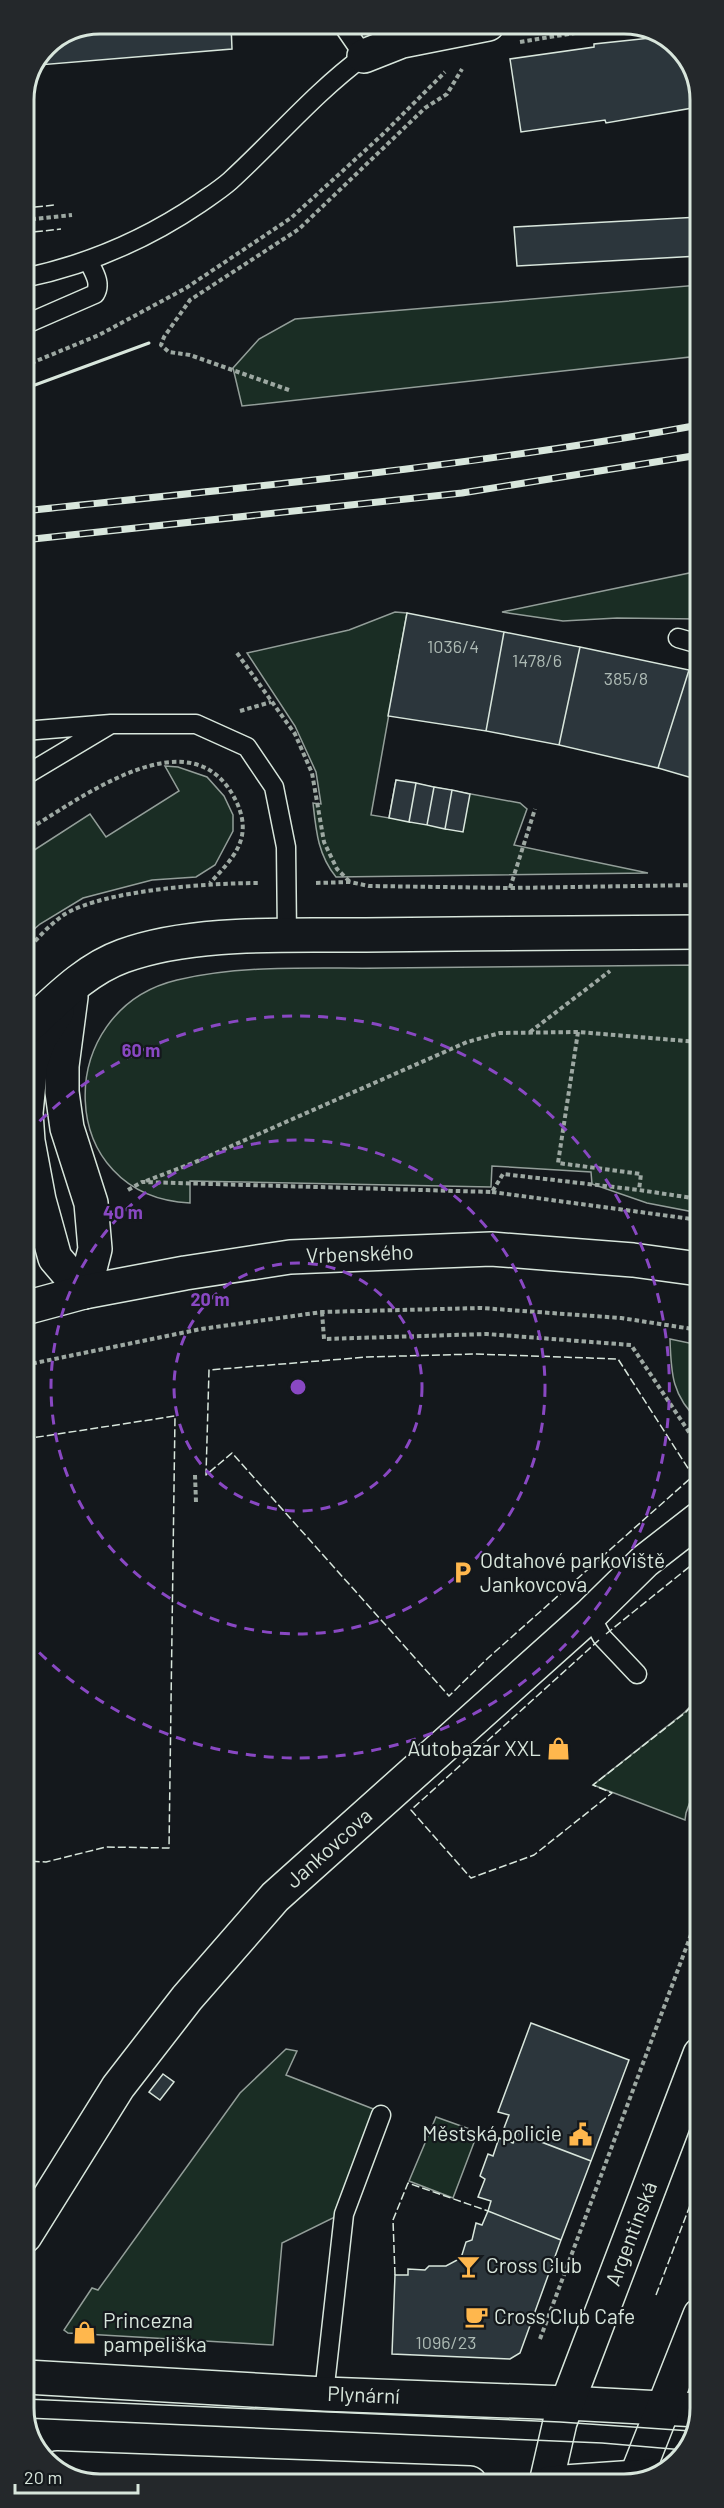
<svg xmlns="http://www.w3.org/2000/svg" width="724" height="2508" font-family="Barlow,sans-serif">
<rect width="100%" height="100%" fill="#14181c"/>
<path fill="#1a2d24" stroke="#939e99" stroke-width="1.5" d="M 699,285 L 699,356 L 242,406 L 233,368 L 259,339 L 295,319 Z
M 699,571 L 699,619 L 617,618 L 563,621 L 502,612 Z
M 395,612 L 407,613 L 371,815 L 389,818 L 396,780 L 520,803 L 527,809 L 514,845 L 648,873 L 336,877 C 318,855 316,831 313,803 L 321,804 L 316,772 L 295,726 L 247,653 L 349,630 Z
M 165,766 L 178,767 L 207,777 L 224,796 L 233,815 L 233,831 L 215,865 L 196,877 L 152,880 L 83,898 L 40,924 L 25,937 L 25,856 L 90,814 L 106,837 L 179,791 Z
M 699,965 L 699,1213 L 647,1203 L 592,1184 L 591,1172 L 492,1166 L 491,1187 L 190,1181 L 190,1203 C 54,1197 51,1010 177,980 C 245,964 317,969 386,968 C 490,967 595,966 699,965 Z
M 670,1339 L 699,1345 L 699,1421 C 672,1396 671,1374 670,1339 Z
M 700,1696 L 700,1774 L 686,1813 L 685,1820 L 593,1785 L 685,1712 Z
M 286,2049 L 297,2051 L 286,2075 L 376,2110 L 337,2216 L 282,2243 L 273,2345 L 68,2333 L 64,2330 L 92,2288 L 98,2290 L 240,2093 Z
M 436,2117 L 478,2132 L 453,2198 L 409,2181 Z"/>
<path fill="#2c363c" stroke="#d8e6dc" stroke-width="1.5" d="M 100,24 L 231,24 L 232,49 L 39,65 L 47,46 Z
M 660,37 L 674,43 L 698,85 L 698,107 L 606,123 L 605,120 L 521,132 L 510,59 L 594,47 L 594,44 Z
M 699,217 L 699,256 L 517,266 L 514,227 Z
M 407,613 L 504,632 L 486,731 L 388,716 Z
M 504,632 L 580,647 L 559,745 L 486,731 Z
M 580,647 L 689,670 L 658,768 L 559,745 Z
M 32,653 L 34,669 L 24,669 L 24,654 Z
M 689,670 L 699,673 L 699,780 L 658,768 Z
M 396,780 L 416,783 L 409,822 L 389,818 Z
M 416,783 L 434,787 L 427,825 L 409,822 Z
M 434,787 L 452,790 L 445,829 L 427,825 Z
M 452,790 L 470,794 L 463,832 L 445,829 Z
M 531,2023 L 629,2060 L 591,2161 L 504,2128 L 509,2115 L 498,2112 Z
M 163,2074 L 174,2082 L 160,2100 L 149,2092 Z
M 518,2133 L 591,2161 L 561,2240 L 488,2211 L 491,2201 L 478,2197 L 485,2179 L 480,2176 L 488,2154 L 493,2156 L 499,2138 L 513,2143 Z
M 488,2211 L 561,2240 L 520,2353 L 510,2359 L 392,2354 L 395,2275 L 408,2275 L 408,2269 L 425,2270 L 429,2266 L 446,2266 L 461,2258 L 466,2242 L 472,2240 L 476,2223 L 482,2225 Z"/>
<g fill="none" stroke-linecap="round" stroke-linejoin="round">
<defs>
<path id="service" d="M 24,278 C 87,265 147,239 200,203 C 210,196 221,189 230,181 C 275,140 314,93 364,56 L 342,24
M 24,325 L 95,294 C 102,283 93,271 88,260
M 678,638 L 699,644
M 111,724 L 196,724 L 247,747 L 274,787 L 286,847 L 287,936
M 24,731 L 111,724 L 24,776
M 590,1615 L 602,1637 L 637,1674
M 324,2394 L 344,2214 L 381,2115"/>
<path id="minor" d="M 364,56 L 402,41 L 488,24"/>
<g id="secondary">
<path d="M 71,997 L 62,1066 L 62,1092 L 67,1128 L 91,1203 L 95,1249 L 84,1292"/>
<path d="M 57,1012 L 40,1038 L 31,1062 L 26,1113 L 28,1141 L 39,1200 L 55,1258 L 84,1292"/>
<path d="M 25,1029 C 54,1003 84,970 123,956 C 194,930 290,936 366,935 C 477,934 588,932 699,932"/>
<path id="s1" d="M 25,1308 L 84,1292 L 185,1273 L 290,1257 L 491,1249 L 633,1260 L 699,1269"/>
<path id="s2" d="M 25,2236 L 118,2087 L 187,1998 L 275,1897 L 590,1615 L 645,1561 L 699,1519"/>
<path id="s3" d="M 26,2377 L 324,2394 L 567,2403 L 699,2410"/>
<path d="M 57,2468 L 470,2483"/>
<path d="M 634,2482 L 700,2315"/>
<path id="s4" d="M 546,2483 L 560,2422 L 700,2054"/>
<path d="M 550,2483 L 651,2476"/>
</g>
</defs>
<use href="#service" stroke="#d8e6dc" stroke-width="21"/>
<use href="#minor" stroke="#d8e6dc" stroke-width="36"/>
<use href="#secondary" stroke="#d8e6dc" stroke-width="36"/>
<path stroke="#9da8a2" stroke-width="4" stroke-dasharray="4.5 3" stroke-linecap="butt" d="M 520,42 L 623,25
M 24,220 L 72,215
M 24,366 L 99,335 L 186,288 L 291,218 L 382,135 L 445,72
M 289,390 L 190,355 L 169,352 L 161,345 L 164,337 L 190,300 L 299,229 L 425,108 L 447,94 L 462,69
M 237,653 L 295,734 L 312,773 L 324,842 L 337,869 L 350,882
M 240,711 L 271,702
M 24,832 C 81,799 194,710 237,803 C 253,839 233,858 210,883
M 316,883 L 350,882 L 369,886 L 510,888 L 699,885
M 510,888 L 535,809
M 25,952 C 37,939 50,924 65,914 C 105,890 210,883 258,883
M 530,1032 L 610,971
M 578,1032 L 558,1163 L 641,1174 L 639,1190
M 146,1181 L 193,1163 L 467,1042 L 500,1033 L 578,1032 L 699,1042
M 128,1190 L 142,1182 L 492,1192 L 503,1174 L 639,1190 L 699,1199
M 492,1192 L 699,1220
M 322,1312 L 324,1339 L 487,1334 L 631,1345 L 699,1447
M 25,1365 L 201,1329 L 322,1312 L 481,1308 L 621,1318 L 699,1330
M 195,1475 L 196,1502
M 700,1797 L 700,1800
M 540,2339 L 695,1924 L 700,1903"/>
<use href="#service" stroke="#14181c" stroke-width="18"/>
<use href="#minor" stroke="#14181c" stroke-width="33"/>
<use href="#secondary" stroke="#14181c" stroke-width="33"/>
<path stroke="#d8e6dc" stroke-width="1.5" d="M 26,2399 L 560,2422 L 691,2431
M 26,2418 L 602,2443 L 684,2450"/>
<defs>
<path id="rail" d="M 24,511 C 250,487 475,466 699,425
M 24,540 L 462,493 L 699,455"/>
</defs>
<use href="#rail" stroke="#d8e6dc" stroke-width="7"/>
<use href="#rail" stroke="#14181c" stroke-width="4.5" stroke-dasharray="14" stroke-linecap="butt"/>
<path stroke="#d8e6dc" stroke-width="1.5" stroke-dasharray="8 3" stroke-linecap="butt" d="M 24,208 L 55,205
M 24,233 L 61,229
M 476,1354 L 618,1359 L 693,1476 L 488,1658 L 449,1696 L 232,1453 L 206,1475 L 209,1370 L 367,1357 Z
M 25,1439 L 175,1416 L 169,1848 L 106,1847 L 46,1862 L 25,1861
M 606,1634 L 699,1559
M 599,1640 L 411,1810 L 471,1878 L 534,1855 L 612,1793 L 593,1785 L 686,1712 L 700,1696
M 395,2275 L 393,2220 L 408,2183 L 488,2211
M 656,2295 L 700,2179"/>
<path stroke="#d8e6dc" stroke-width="3" d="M 24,389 L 149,343"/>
</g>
<g fill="none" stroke="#8948c3" stroke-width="3" stroke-dasharray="10 8">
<circle cx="298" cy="1387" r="124"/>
<circle cx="298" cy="1387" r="247"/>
<path d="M27 1134A371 371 0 1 1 27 1640"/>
</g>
<defs>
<symbol id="parking-bare" viewBox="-9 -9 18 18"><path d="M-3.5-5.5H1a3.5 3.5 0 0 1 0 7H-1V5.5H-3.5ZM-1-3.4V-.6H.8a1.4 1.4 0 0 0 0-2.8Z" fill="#ffb74d" stroke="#14181c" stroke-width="2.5" paint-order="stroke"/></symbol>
<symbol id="shop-bare" viewBox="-9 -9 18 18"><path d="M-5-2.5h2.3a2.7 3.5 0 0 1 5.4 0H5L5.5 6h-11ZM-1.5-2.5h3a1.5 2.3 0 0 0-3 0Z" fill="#ffb74d" stroke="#14181c" stroke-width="2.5" paint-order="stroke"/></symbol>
<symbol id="civic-bare" viewBox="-9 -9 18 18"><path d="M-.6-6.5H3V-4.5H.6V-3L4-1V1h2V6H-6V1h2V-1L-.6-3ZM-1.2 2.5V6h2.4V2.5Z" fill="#ffb74d" stroke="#14181c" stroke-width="2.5" paint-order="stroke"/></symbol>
<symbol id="bar-bare" viewBox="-9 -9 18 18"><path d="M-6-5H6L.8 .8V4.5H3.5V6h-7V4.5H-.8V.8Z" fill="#ffb74d" stroke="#14181c" stroke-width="2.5" paint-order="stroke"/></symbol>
<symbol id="cafe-bare" viewBox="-9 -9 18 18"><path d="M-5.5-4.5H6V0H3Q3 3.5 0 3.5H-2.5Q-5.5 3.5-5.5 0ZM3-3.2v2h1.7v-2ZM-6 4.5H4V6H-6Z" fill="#ffb74d" stroke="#14181c" stroke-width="2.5" paint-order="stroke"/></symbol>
</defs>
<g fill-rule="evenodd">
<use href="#parking-bare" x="446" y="1556" width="33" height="33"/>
<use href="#shop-bare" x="542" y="1732" width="33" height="33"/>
<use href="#civic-bare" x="564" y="2118" width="33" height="33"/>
<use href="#bar-bare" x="452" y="2250" width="33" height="33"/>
<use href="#cafe-bare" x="460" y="2300" width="33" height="33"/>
<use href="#shop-bare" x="68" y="2316" width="33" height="33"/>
</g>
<g text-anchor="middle" stroke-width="4.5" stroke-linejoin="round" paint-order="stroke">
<g font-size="18" fill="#adbab4">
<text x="453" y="653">1036/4</text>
<text x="537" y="667">1478/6</text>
<text x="626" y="685">385/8</text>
<text x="446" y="2349">1096/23</text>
</g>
<g font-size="21" fill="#d8e6dc" stroke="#14181c">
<text dy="7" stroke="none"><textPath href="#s1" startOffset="340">Vrbenského</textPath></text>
<text dy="7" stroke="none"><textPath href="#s2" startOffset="495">Jankovcova</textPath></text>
<text dy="7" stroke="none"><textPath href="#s4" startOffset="264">Argentinská</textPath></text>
<text dy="7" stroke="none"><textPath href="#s3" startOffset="338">Plynární</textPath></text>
</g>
<g font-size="21" fill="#d8e6dc" stroke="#14181c" text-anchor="start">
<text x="480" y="1568">Odtahové parkoviště<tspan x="480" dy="24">Jankovcova</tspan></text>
<text x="541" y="1756" text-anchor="end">Autobazar XXL</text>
<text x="562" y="2141" text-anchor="end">Městská policie</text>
<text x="486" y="2273">Cross Club</text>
<text x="494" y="2324">Cross Club Cafe</text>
<text x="103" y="2328">Princezna<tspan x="103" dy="24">pampeliška</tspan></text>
</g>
</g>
<path d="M0 0H724V2508H0ZM100 34H624A66 66 0 0 1 690 100V2408A66 66 0 0 1 624 2474H100A66 66 0 0 1 34 2408V100A66 66 0 0 1 100 34Z" fill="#24282b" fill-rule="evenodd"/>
<path fill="none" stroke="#d8e6dc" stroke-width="3" d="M100 34H624A66 66 0 0 1 690 100V2408A66 66 0 0 1 624 2474H100A66 66 0 0 1 34 2408V100A66 66 0 0 1 100 34Z"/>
<circle cx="298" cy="1387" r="9" fill="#8948c3" stroke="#14181c" stroke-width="3"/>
<g font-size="18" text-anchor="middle" font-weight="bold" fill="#8948c3" stroke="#14181c" stroke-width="4.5" stroke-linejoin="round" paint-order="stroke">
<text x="141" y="1057">60 m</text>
<text x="123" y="1219">40 m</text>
<text x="210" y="1306">20 m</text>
</g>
<path d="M15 2484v9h123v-9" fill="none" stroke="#d8e6dc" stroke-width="3"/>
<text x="24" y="2484" font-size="18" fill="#d8e6dc" stroke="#14181c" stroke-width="4.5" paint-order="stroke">20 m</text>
</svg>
